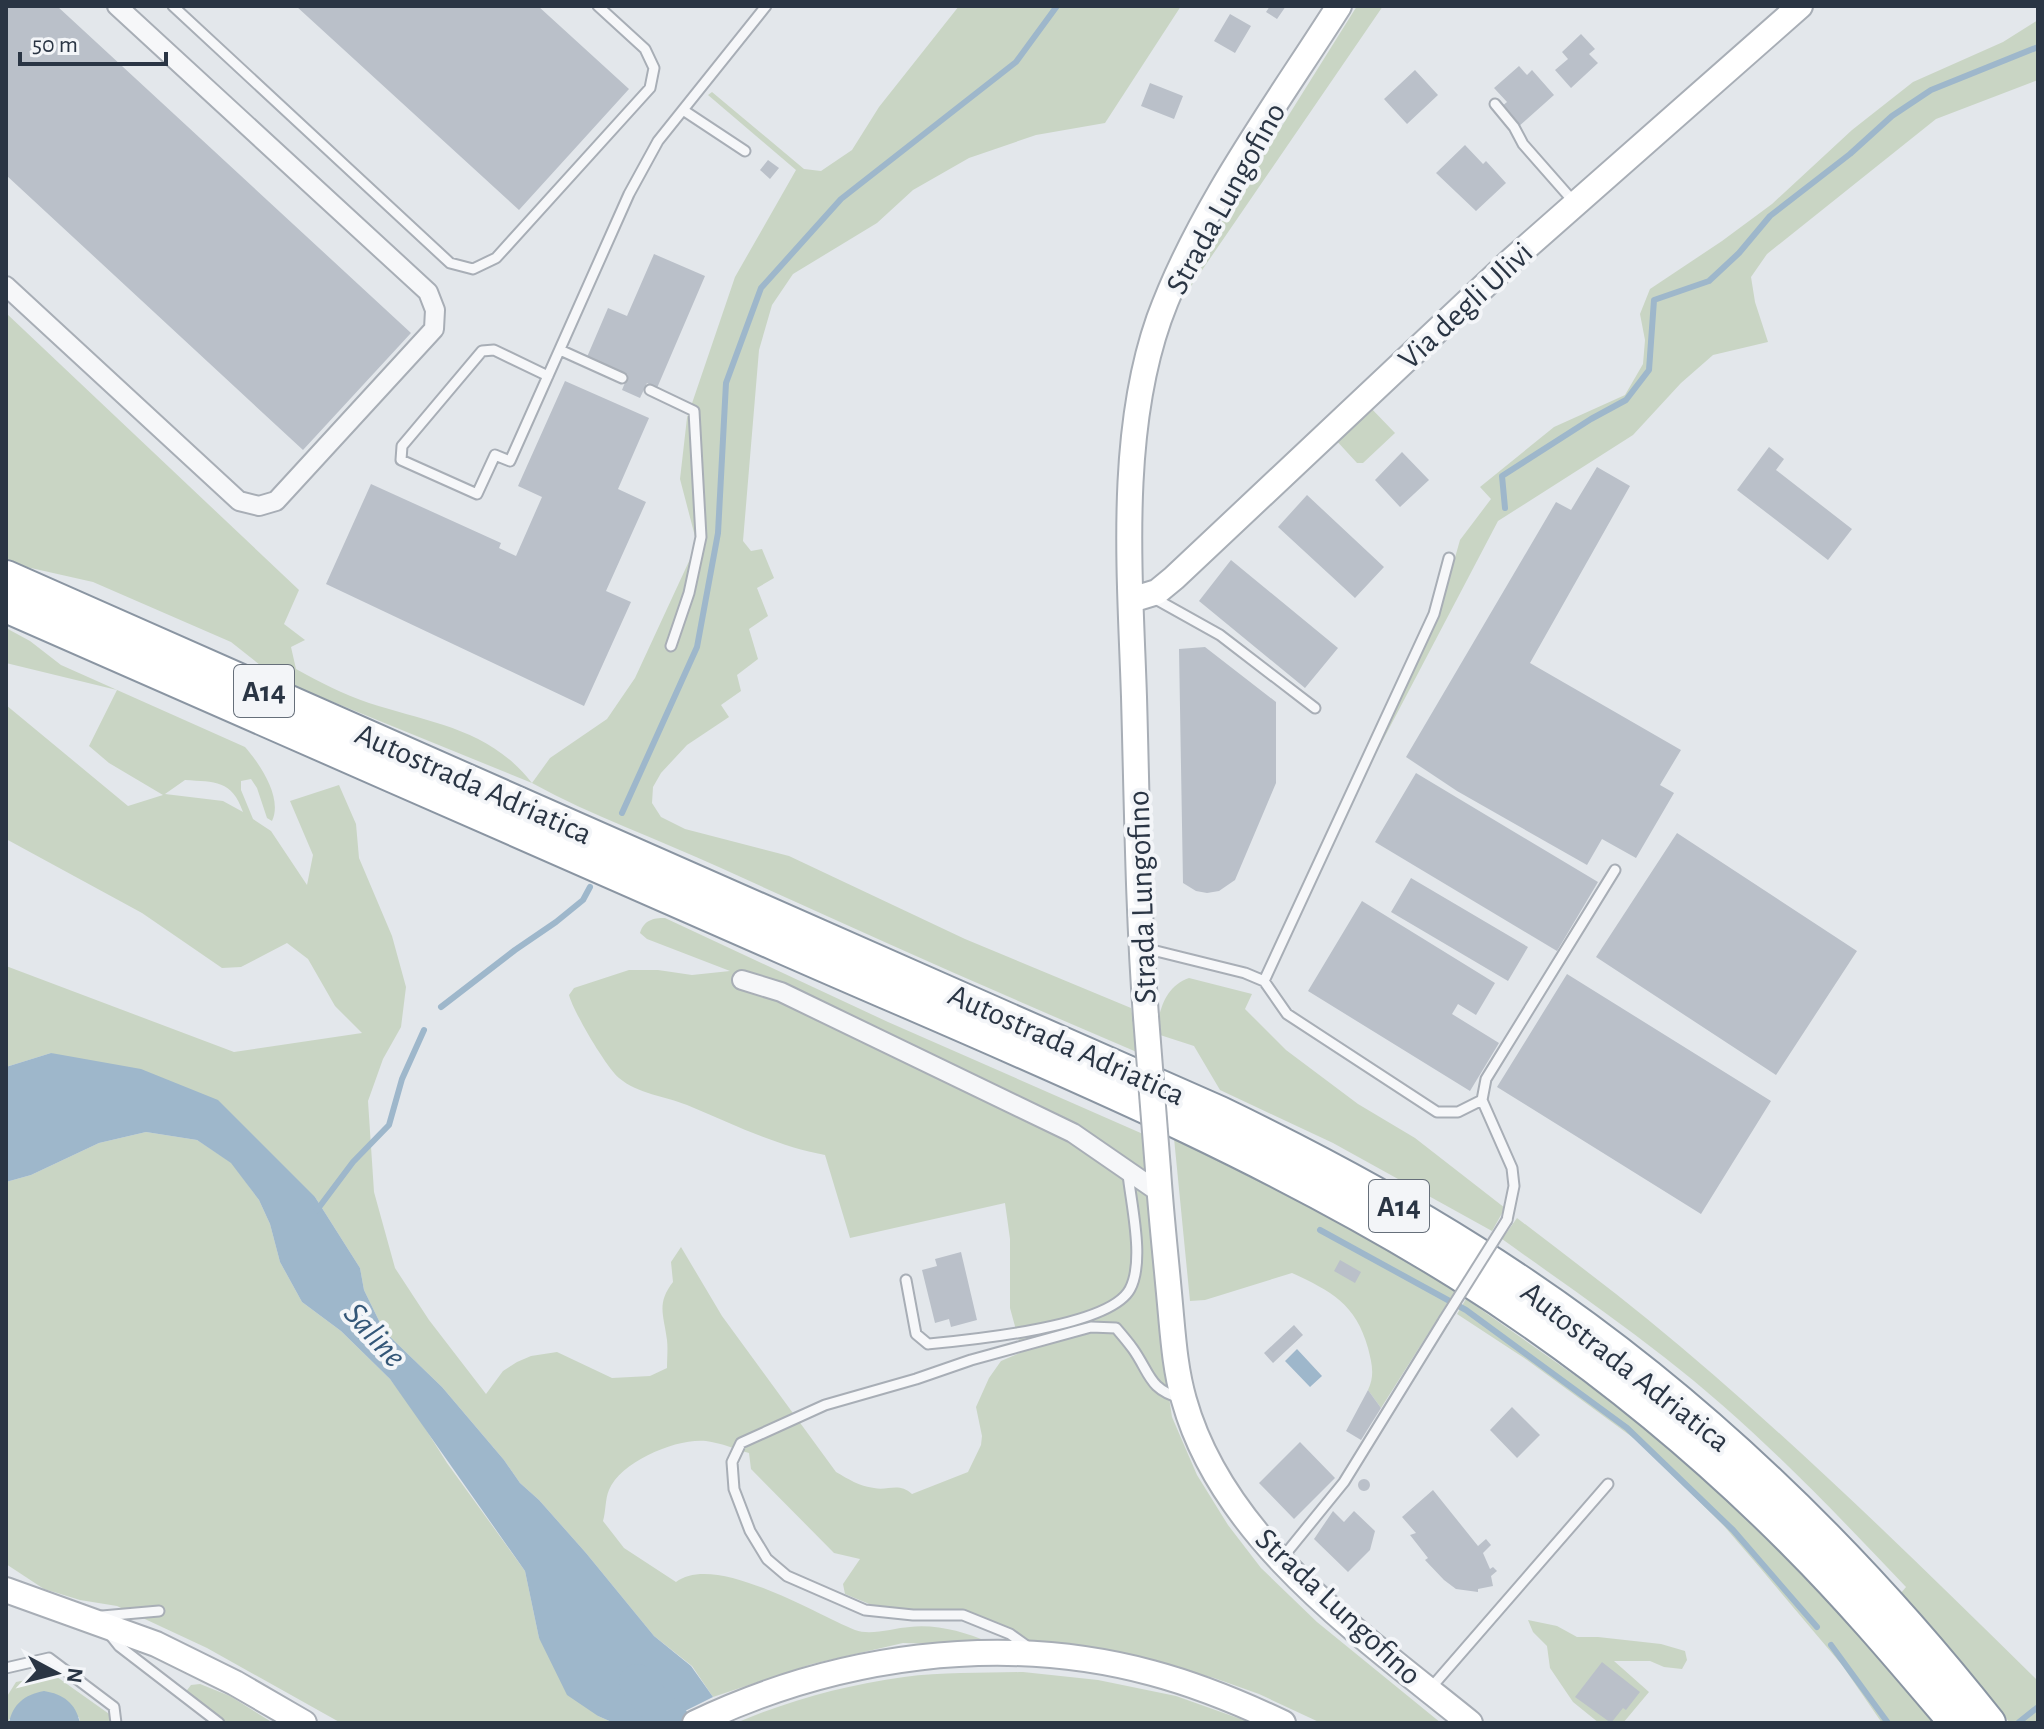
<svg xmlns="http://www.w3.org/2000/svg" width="2044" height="1729" font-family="'Alegreya Sans',sans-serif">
<rect width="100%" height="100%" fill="#e3e7eb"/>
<path fill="#c9d5c4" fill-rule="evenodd" d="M 959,6 L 1181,6 L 1105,123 L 1036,135 L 969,158 L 913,190 L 877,223 L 793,274 L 772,305 L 759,350 L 743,541 L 751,551 L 762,549 L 774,578 L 757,588 L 768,616 L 749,629 L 758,659 L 737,675 L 741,691 L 721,705 L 729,717 L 687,745 L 661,773 L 653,787 L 652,803 L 661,817 L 685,829 L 789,856 L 965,939 L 1131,1008 L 1139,1053 C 998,993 859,931 721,868 C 658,839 592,816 532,783 L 279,680 L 231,642 L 93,582 L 22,566 L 6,559 L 6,313 L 299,590 L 284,624 L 305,640 L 291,647 L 296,669 C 319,682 343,694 369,703 C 430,723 489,728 532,783 L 550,758 L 607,719 L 635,678 L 697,544 L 680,479 L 687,418 L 735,277 L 796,170 L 708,95 L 712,92 L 804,169 L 821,171 L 852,150 L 879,107 Z
M 1357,6 L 1383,6 L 1185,295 L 1218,228 Z
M 2038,20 L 2038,80 L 1936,119 L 1767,254 L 1751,277 L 1755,302 L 1768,342 L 1713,355 L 1681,383 L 1633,435 L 1498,521 L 1352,799 L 1439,614 L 1460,540 L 1491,499 L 1480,487 L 1554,427 L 1625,395 L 1643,364 L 1645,340 L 1640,314 L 1650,289 L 1722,241 L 1772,204 L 1852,130 L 1913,82 L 2003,42 Z
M 1368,405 L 1395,433 L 1363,463 L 1357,463 L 1334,438 Z
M 6,628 L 30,641 L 61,665 L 245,747 C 260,764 283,798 272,821 L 267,818 L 257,788 L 251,779 L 241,781 L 241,790 L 253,819 L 271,831 L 307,885 L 313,855 L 290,801 L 339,785 L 356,824 L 359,858 L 392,936 L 406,987 L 401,1027 L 383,1059 L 368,1101 L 374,1192 L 395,1268 L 429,1320 L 486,1394 L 503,1371 L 517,1362 L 531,1356 L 557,1352 L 612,1378 L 650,1376 L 667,1368 C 667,1359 668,1349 667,1340 C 664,1315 656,1304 673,1282 L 671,1262 L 681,1247 L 722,1316 L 836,1472 C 848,1479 859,1486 874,1488 C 888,1491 899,1482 912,1494 L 968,1472 L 981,1445 L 982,1436 L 976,1407 L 989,1378 L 1001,1361 L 1022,1352 L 1010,1308 L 1010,1239 L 1005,1203 L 850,1238 L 825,1155 C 776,1146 733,1124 687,1105 C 665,1096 638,1094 619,1078 C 606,1067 573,1011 569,995 L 574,988 L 629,970 L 658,970 L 692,975 L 730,971 L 647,939 L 640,933 C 644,920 653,918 665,918 L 888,1022 L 1143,1134 L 1145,1165 L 1142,1183 L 1152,1210 L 1164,1364 L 1172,1417 L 1197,1475 L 1228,1525 L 1261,1568 L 1317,1622 L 1441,1723 L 1321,1723 L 1259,1694 L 1214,1678 L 1117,1654 L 1033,1644 L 996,1624 L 879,1608 L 845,1594 L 843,1584 L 860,1559 L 834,1553 L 751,1469 L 749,1453 C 735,1449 721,1443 706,1441 C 677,1438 621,1461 609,1490 C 605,1499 606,1511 603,1521 L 624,1548 L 676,1582 C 715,1552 815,1614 855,1630 C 871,1636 893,1628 910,1627 C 936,1624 965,1632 988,1642 L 983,1645 L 903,1643 L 812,1664 L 713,1697 L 692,1666 L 654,1636 L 586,1553 L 539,1500 L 520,1483 L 504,1460 L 442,1387 L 384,1331 L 364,1290 L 360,1268 L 315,1197 L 51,1053 L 6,1067 L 6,966 L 234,1052 L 362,1033 L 335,1006 L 308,959 L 287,943 L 241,967 L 222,968 L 142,913 L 6,839 L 6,705 L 128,806 L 163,795 L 109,763 L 89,746 L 117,690 L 6,663 ZM 185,780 C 215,782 232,780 243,812 L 223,801 L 165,794 Z
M 1189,978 L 1252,994 L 1245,1009 L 1286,1050 L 1358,1104 L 1415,1138 L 1505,1208 L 1492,1231 L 1333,1143 L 1220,1090 L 1194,1046 L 1157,1034 C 1158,1012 1165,986 1189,978 Z
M 146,1132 L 197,1140 L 232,1163 L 259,1200 L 270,1224 L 280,1262 L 302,1302 L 341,1331 L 390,1379 L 413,1409 L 447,1463 L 525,1571 L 539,1638 L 598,1716 L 614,1723 L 341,1723 L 207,1648 L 117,1606 L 80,1600 L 44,1589 L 6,1564 L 6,1182 L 31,1175 L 99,1143 Z
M 1174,1138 L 1325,1214 L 1455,1291 L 1381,1408 L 1368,1390 C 1375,1375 1372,1364 1368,1348 C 1356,1304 1331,1291 1292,1273 L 1205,1300 L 1190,1301 Z
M 1517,1218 C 1560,1251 1604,1284 1646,1318 C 1784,1431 1911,1556 2038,1681 L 2038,1723 L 2010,1723 L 1901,1593 L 1906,1587 C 1830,1507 1752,1425 1664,1357 C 1612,1316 1556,1278 1502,1239 Z
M 1466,1299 L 1637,1419 L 1771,1536 L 1939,1723 L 1882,1723 L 1842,1665 L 1761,1569 L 1724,1526 L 1643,1445 L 1527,1360 L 1457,1314 Z
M 1528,1620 L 1557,1626 L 1577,1637 L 1598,1637 L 1661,1644 L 1685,1651 L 1687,1660 L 1682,1669 L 1664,1667 L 1650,1661 L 1614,1661 L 1649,1692 L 1623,1723 L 1599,1723 L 1573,1702 L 1550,1668 L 1547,1646 L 1533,1632 Z
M 1023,1672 L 1098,1680 L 1176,1696 L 1252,1723 L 736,1723 C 790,1700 846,1685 904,1677 C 943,1672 984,1673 1023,1672 Z
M 46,1676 L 57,1677 L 112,1716 L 113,1723 L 80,1723 L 79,1717 L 9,1719 L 9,1723 L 6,1723 L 6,1698 L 16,1682 Z
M 200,1684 L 230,1696 L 273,1723 L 223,1723 L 184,1694 L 191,1685 Z"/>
<path fill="#9eb7cb" d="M 51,1053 L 141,1069 L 218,1100 L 315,1197 L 360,1268 L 364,1290 L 384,1331 L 442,1387 L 504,1460 L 520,1483 L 539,1500 L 586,1553 L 654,1636 L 691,1666 L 713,1697 L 661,1723 L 614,1723 L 598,1716 L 567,1695 L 539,1638 L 525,1571 L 390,1379 L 341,1331 L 302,1302 L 280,1262 L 270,1224 L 259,1200 L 231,1163 L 197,1140 L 146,1132 L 99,1143 L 31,1175 L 6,1182 L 6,1067 Z
M 1297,1349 L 1322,1376 L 1310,1387 L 1285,1361 Z
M 44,1691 C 63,1694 76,1703 80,1723 L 9,1723 C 13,1704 24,1695 44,1691 Z"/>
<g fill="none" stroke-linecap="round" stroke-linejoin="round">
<path stroke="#9eb7cb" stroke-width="6" d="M 1505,508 L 1502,476 L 1591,419 L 1626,400 L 1649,370 L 1654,300 L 1709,281 L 1739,253 L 1770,216 L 1850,154 L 1892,116 L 1931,90 L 2038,47
M 622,813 L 697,647 L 718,533 L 726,383 L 761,288 L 841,199 L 1016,62 L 1057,6
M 441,1007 L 515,950 L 556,922 L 583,900 L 590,887
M 317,1210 L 353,1162 L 389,1125 L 402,1079 L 424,1030
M 1320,1230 L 1466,1310 L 1627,1428 L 1733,1530 L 1817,1627
M 1831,1645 L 1888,1723
M 2019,1722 L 2038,1707"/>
<path stroke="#9eb7cb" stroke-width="36" d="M 637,1682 L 650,1699 L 673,1723"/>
</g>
<path fill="#bac0c9" d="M 6,6 L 57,6 L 411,333 L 303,450 L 6,175 Z
M 296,6 L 538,6 L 629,89 L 519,210 Z
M 1270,6 L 1286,6 L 1277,19 L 1266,12 Z
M 1230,14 L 1251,26 L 1235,53 L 1214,41 Z
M 1581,34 L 1595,49 L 1589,54 L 1598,63 L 1571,88 L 1555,70 L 1568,59 L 1562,52 Z
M 1519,66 L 1527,75 L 1532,70 L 1554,95 L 1518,127 L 1501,107 L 1507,102 L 1494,88 Z
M 1415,70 L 1438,95 L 1407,124 L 1384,99 Z
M 1150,83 L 1183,96 L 1174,119 L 1141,106 Z
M 1465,145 L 1483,164 L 1486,161 L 1506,183 L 1476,211 L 1436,173 Z
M 768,160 L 779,168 L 770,179 L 760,170 Z
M 654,254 L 705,276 L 657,388 L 647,383 L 640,398 L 622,390 L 628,375 L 587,357 L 608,308 L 627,316 Z
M 565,381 L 649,418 L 618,489 L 646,502 L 606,591 L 631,602 L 584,706 L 326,584 L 371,484 L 501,543 L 499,548 L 516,556 L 542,497 L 518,486 Z
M 1769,447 L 1784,459 L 1776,470 L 1852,529 L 1828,560 L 1737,490 Z
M 1402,452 L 1429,480 L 1400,507 L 1375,480 Z
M 1597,467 L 1630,486 L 1530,663 L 1681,750 L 1660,785 L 1674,793 L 1636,858 L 1602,839 L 1587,865 L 1457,791 L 1406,757 L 1556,502 L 1571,510 Z
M 1307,495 L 1384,567 L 1355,598 L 1278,527 Z
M 1231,560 L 1338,648 L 1305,688 L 1199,601 Z
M 1205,647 L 1276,702 L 1276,783 L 1235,880 L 1219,891 L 1207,893 L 1196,891 L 1183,883 L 1179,649 Z
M 1416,773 L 1598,882 L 1557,951 L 1375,842 Z
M 1677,833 L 1857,951 L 1776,1075 L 1596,957 Z
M 1411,878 L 1528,947 L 1508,981 L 1391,912 Z
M 1362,901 L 1495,983 L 1476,1015 L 1458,1004 L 1452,1014 L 1499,1043 L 1470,1091 L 1308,991 Z
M 1567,974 L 1771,1101 L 1701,1214 L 1497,1087 Z
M 961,1252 L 977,1320 L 951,1327 L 949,1319 L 935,1323 L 922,1270 L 937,1266 L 935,1259 Z
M 1340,1260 L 1361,1272 L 1355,1283 L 1334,1271 Z
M 1294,1325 L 1303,1335 L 1273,1363 L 1264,1353 Z
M 1368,1390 L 1381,1408 L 1361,1440 L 1346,1431 Z
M 1512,1407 L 1540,1435 L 1517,1458 L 1490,1430 Z
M 1300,1442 L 1335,1478 L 1294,1519 L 1259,1483 Z
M1358 1485a6 6 0 1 1 12 0a6 6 0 1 1-12 0Z
M 1433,1490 L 1478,1546 L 1486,1539 L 1491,1545 L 1483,1553 L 1490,1569 L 1493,1567 L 1497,1571 L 1491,1576 L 1493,1586 L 1478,1589 L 1478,1592 L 1456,1589 L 1444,1580 L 1425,1560 L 1428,1558 L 1410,1535 L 1416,1533 L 1402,1517 Z
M 1333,1511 L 1344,1522 L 1354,1511 L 1375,1531 L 1370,1550 L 1348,1572 L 1314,1539 Z
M 1602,1662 L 1640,1692 L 1626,1710 L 1623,1708 L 1611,1723 L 1575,1697 Z"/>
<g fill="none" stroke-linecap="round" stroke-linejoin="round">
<defs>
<path id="lane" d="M 173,6 L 450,263 L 473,269 L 496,258 L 650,88 L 654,68 L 645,49 L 598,6
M 1495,104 L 1514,127 L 1523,144 L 1574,202
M 683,110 L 745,151
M 560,350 L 622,378
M 548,376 L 494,350 L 482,351 L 402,446 L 401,460 L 477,494 L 495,455 L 510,461 L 629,194 L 658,141 L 766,6
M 650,390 L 694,411 L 701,537 L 689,593 L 671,646
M 1152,597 L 1220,635 L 1315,708
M 1144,948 L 1245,973 L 1264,981 L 1287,1014 L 1437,1112 L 1458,1112 L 1482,1100
M 1264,981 L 1434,614 L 1449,558
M 1507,1220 L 1514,1186 L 1512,1168 L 1482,1100 L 1486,1079 L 1615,870
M 906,1280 L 916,1334 L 928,1344 C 970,1340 1110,1327 1130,1289 C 1145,1261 1131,1204 1128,1174
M 1283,1557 L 1344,1482 L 1444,1320
M 102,1616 L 159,1611
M 111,1636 L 119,1646 L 219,1723
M 1031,1649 L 1010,1634 L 963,1615 L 913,1615 L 865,1610 L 787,1576 L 767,1559 L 750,1531 L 734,1489 L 732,1462 L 741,1443 L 825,1405 L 916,1379 L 971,1360 L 1091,1327 L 1116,1328 C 1122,1335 1128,1342 1133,1349 C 1150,1373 1149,1390 1181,1398
M 6,1668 L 49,1658 L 114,1707 L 116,1723
M 1429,1690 L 1608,1484"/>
<path id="street" d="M 6,286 L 239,501 L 259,506 L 276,501 L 434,329 L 435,310 L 428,292 L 117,6
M 742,980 L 781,992 L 1073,1133 L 1160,1193"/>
<path id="secondary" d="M 1131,600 L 1157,592 L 1174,578 L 1513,259 L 1800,6
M 1146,1017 C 1138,910 1137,804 1134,697 C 1130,575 1118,436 1159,319 C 1199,209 1276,105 1339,6
M 1158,1170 C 1161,1215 1166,1259 1170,1304 C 1173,1336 1175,1369 1184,1400 C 1223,1540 1363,1636 1470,1723
M 6,1590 L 156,1644 L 235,1683 L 304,1723
M 695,1723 C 835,1656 1000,1632 1152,1673 C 1197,1685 1241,1703 1283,1723"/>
<path id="highway" d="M 6,577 L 1220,1113 C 1307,1155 1392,1200 1474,1252 C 1673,1377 1844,1540 1989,1723
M 6,606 C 264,719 522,833 780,946 C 1009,1047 1245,1140 1458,1273 C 1580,1350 1695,1442 1796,1544 C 1853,1601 1904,1662 1956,1723"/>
</defs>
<use href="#lane" stroke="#a8aeb6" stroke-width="13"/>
<use href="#street" stroke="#a8aeb6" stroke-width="22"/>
<use href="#secondary" stroke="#a8aeb6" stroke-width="28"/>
<use href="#highway" stroke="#8a95a2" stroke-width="36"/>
<use href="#lane" stroke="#f6f7f9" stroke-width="9"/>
<use href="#street" stroke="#f6f7f9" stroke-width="18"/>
<use href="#secondary" stroke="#fff" stroke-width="24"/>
<use href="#highway" stroke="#fff" stroke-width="32"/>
<defs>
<path id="lane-bridge" d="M 1444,1320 L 1507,1220"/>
<path id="secondary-bridge" d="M 1146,1017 L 1158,1170"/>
</defs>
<use href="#lane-bridge" stroke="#a8aeb6" stroke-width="13" stroke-linecap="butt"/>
<use href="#secondary-bridge" stroke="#a8aeb6" stroke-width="28" stroke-linecap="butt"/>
<use href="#lane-bridge" stroke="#f6f7f9" stroke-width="9"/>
<use href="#secondary-bridge" stroke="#fff" stroke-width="24"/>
</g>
<g text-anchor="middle" stroke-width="8" stroke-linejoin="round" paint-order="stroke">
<g fill="#f3f5f8" stroke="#666f7a" stroke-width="2">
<rect x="234" y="665" width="60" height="52" rx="6"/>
<rect x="1369" y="1180" width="60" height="52" rx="6"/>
</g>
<g font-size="30" font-weight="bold" fill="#2a3544">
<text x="264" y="701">A14</text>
<text x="1399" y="1216">A14</text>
</g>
<g font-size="32" fill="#2a3544" stroke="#f3f5f8">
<text transform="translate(1225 198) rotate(-61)" y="11">Strada Lungofino</text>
<text transform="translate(1465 305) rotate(-43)" y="11">Via degli Ulivi</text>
<text transform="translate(474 783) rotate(24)" y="11">Autostrada Adriatica</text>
<text transform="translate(1141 897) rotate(-92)" y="11">Strada Lungofino</text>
<text transform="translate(1067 1044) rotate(24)" y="11">Autostrada Adriatica</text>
<text transform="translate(1626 1366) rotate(38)" y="11">Autostrada Adriatica</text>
<text transform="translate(1339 1606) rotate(43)" y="11">Strada Lungofino</text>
</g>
<g font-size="34" font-style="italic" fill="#345778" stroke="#f3f5f8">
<text transform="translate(376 1334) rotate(48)" y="12">Saline</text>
</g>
</g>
<rect width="2044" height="1729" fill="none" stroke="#2a3544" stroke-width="16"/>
<g transform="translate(56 1673) rotate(97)" stroke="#f3f5f8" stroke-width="6" paint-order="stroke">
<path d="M0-6L14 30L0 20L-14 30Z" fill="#2a3544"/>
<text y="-12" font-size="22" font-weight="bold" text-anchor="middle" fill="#2a3544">N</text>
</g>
<path d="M20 52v12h146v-12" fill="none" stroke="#2a3544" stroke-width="4"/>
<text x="32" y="52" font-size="24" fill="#2a3544" stroke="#f3f5f8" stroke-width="6" paint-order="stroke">50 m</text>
</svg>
